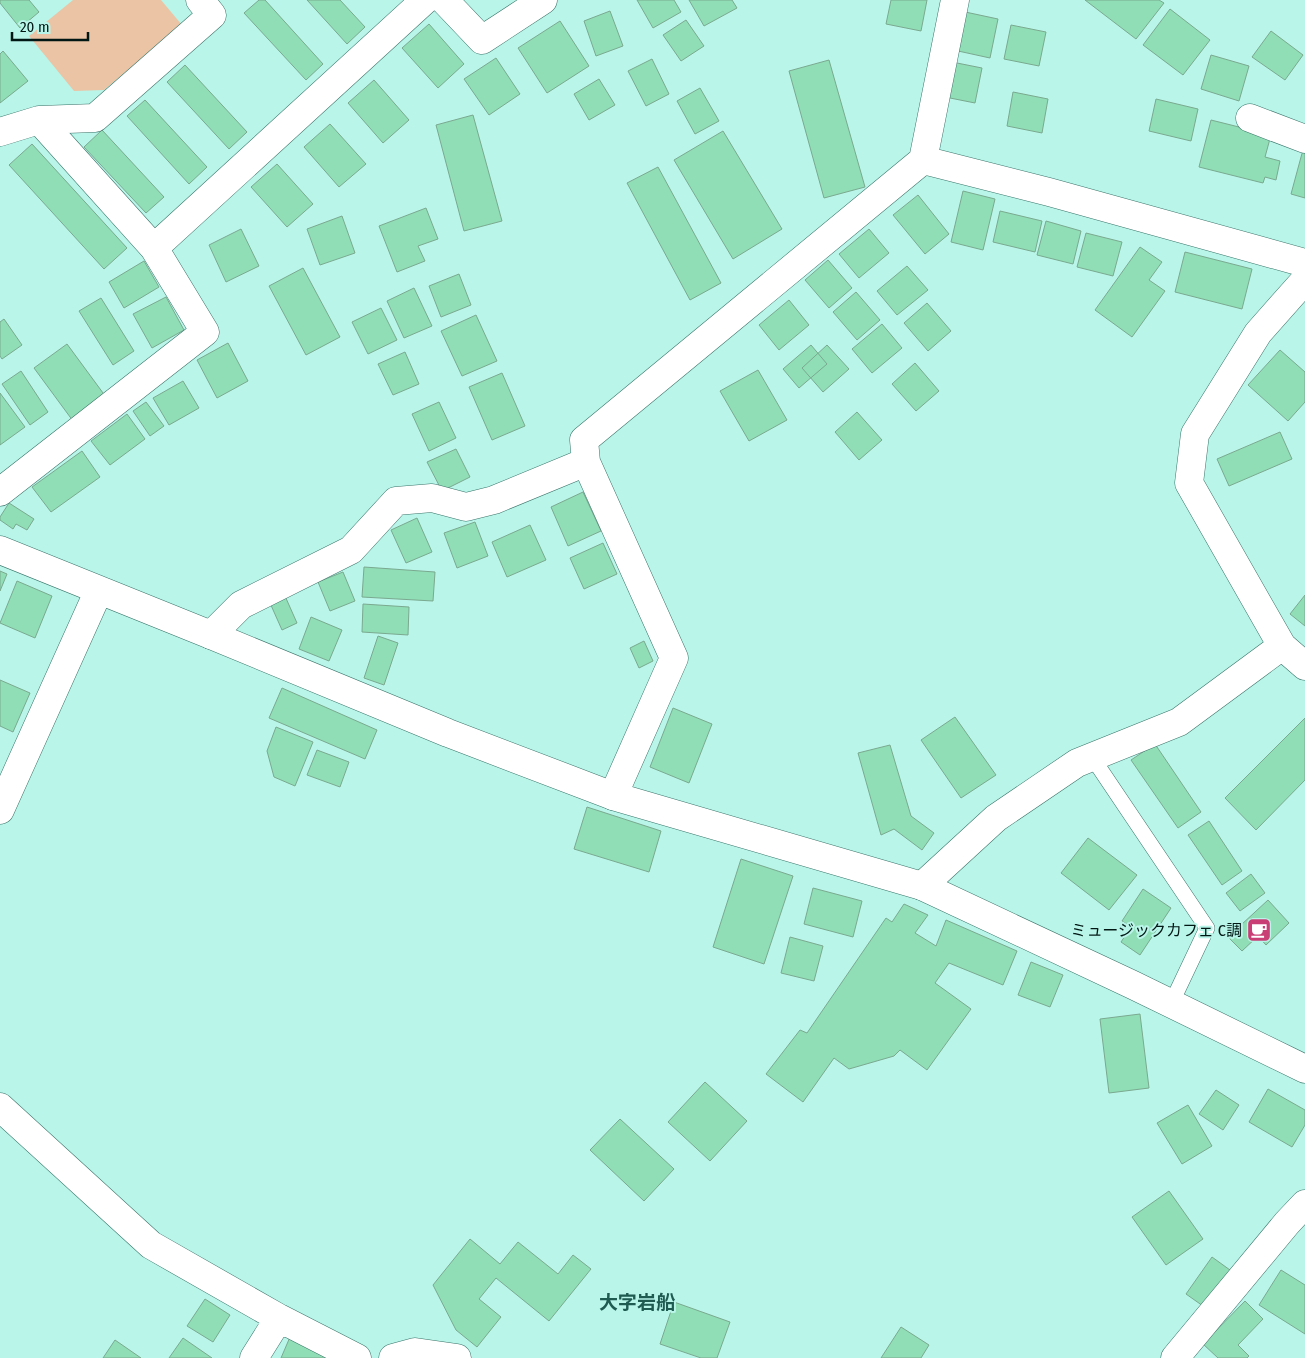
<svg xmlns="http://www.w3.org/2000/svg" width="1305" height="1358" font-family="'Fira Sans Condensed','Noto Sans JP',sans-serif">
<rect width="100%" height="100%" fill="#b9f5e9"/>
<path fill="#ebc4a5" d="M 73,0 L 161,0 L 182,25 L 104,90 L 74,91 L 29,36 Z"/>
<path fill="#90deb5" stroke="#7aa990" d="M 0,0 L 29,0 L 39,12 L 20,28 L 0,3 Z
M 259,0 L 265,0 L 323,64 L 306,80 L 244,13 Z
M 307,0 L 340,0 L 365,27 L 347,44 Z
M 637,0 L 674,0 L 681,12 L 653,28 Z
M 689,0 L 732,0 L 737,8 L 704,26 Z
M 891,0 L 927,0 L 921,31 L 886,24 Z
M 1085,0 L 1159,0 L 1164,3 L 1136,39 Z
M 1170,9 L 1210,40 L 1183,75 L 1143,45 Z
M 956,10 L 998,19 L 990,58 L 949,49 Z
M 610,11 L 623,46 L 596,56 L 584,21 Z
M 686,20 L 704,46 L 681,61 L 663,35 Z
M 560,21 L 589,66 L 547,93 L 518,48 Z
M 429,24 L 464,64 L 438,88 L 402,48 Z
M 1011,25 L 1046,32 L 1039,66 L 1004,59 Z
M 1271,31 L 1303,55 L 1285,80 L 1252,57 Z
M 3,51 L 28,81 L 0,103 L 0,54 Z
M 1211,55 L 1249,66 L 1239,101 L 1201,89 Z
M 496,58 L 520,94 L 489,115 L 464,79 Z
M 652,59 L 669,94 L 646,106 L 628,71 Z
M 829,60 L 865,187 L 824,198 L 789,71 Z
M 947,61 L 982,68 L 975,103 L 940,96 Z
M 185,65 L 247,132 L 229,149 L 167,82 Z
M 599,79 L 615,105 L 589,120 L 574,94 Z
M 374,80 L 409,120 L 383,143 L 348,103 Z
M 700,88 L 719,121 L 695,134 L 677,101 Z
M 1013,92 L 1048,99 L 1042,133 L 1007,126 Z
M 1156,99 L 1198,109 L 1191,141 L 1149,131 Z
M 145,100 L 207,167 L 189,184 L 127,116 Z
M 473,115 L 502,221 L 464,231 L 436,125 Z
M 1211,120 L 1271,135 L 1265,157 L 1280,161 L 1276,180 L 1265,177 L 1263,183 L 1199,167 Z
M 330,124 L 366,164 L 339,187 L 304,147 Z
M 102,130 L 164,197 L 146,213 L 84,147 Z
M 723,131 L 782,229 L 733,259 L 674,160 Z
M 32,144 L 127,248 L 104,269 L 9,165 Z
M 1304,146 L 1305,147 L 1305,198 L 1291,194 Z
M 277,164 L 313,204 L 287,227 L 251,187 Z
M 658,167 L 721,283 L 690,300 L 627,183 Z
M 963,191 L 995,199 L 983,250 L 951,242 Z
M 918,195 L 949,234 L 925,254 L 893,215 Z
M 426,208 L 438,239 L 418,246 L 425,261 L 397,272 L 379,226 Z
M 1000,211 L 1042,221 L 1035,252 L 993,242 Z
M 342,216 L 355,253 L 320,265 L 307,229 Z
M 1046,221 L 1081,231 L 1073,264 L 1037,255 Z
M 241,229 L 259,266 L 226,282 L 209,245 Z
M 869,229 L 889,253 L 859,278 L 839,254 Z
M 1086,233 L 1122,242 L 1113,276 L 1077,267 Z
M 1140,247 L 1162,262 L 1149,280 L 1165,291 L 1132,337 L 1095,310 Z
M 1185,252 L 1252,269 L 1242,309 L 1175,292 Z
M 828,260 L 852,288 L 829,308 L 805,280 Z
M 144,261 L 159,287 L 124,308 L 109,282 Z
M 907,266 L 928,290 L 897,315 L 877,291 Z
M 303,268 L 340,337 L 306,355 L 269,286 Z
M 459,274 L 471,305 L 441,317 L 429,286 Z
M 414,288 L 432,326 L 404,338 L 387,301 Z
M 856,292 L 880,320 L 857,340 L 833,312 Z
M 166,297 L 184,330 L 152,348 L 133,314 Z
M 101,298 L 134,351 L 113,365 L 79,311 Z
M 789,300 L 809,325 L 779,350 L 759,325 Z
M 927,303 L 951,331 L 928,351 L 904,323 Z
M 381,308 L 397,340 L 368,354 L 352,322 Z
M 476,315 L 497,361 L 462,376 L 441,331 Z
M 4,319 L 22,345 L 2,359 L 0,356 L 0,322 Z
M 882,324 L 902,348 L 872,373 L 852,349 Z
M 228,343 L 248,381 L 217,398 L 197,360 Z
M 67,344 L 106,397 L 73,421 L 34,368 Z
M 811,345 L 827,364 L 799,388 L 783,369 Z
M 827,345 L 849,369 L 823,392 L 802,368 Z
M 1280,350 L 1305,372 L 1305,402 L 1288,421 L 1248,385 Z
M 405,352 L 419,384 L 393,395 L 378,364 Z
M 915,363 L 939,391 L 916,411 L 892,384 Z
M 758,370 L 787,420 L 749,441 L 720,391 Z
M 21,371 L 48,412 L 30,425 L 2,384 Z
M 502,373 L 525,426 L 492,440 L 469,387 Z
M 183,381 L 199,408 L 169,425 L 153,398 Z
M 0,393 L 25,427 L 0,445 Z
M 146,402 L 164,426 L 150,436 L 133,411 Z
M 439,402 L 456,438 L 429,451 L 412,414 Z
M 857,412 L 882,440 L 859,460 L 835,432 Z
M 127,414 L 145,439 L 110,465 L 91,441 Z
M 1280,432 L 1292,459 L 1229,486 L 1217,459 Z
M 456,449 L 470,477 L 442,491 L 427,462 Z
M 82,451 L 100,477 L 51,512 L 32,487 Z
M 583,492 L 601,531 L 568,546 L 551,507 Z
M 9,503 L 34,519 L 27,530 L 16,524 L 13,529 L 0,520 L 0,517 Z
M 417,518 L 432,552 L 406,563 L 391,530 Z
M 475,522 L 488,556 L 457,568 L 444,533 Z
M 530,525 L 546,560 L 507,577 L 492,542 Z
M 603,543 L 617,574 L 584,589 L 570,558 Z
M 364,567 L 435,572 L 433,601 L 362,597 Z
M 0,571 L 7,574 L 0,591 Z
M 343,572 L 355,601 L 330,611 L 318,582 Z
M 17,581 L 52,596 L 35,638 L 0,623 Z
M 1305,595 L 1305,626 L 1290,614 Z
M 285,596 L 297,623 L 282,630 L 270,603 Z
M 363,604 L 409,607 L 408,635 L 362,632 Z
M 311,617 L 342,630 L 329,661 L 299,649 Z
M 378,636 L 398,643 L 384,685 L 364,678 Z
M 644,641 L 653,661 L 639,668 L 630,648 Z
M 0,680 L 30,693 L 13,732 L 0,726 Z
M 282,688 L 377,730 L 365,759 L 269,718 Z
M 673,708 L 712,724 L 689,783 L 650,767 Z
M 955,717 L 996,775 L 961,798 L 921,740 Z
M 1305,718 L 1305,780 L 1256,830 L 1225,798 Z
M 276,727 L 313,742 L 295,786 L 274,777 L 267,751 Z
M 1155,744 L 1201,812 L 1178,828 L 1131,760 Z
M 890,745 L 911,816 L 934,833 L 922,850 L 894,829 L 881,835 L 858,753 Z
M 317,750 L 349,762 L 340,787 L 307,775 Z
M 587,807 L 661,831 L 649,872 L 574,849 Z
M 1209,821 L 1242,871 L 1222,885 L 1188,835 Z
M 1088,838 L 1137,875 L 1109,910 L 1061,873 Z
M 741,859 L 793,876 L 764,964 L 713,947 Z
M 1251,874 L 1265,893 L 1240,911 L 1226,893 Z
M 813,888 L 862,901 L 853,937 L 804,924 Z
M 1143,889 L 1171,908 L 1140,955 L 1121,942 L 1131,927 L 1122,921 Z
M 1268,900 L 1289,923 L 1266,945 L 1258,936 L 1242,951 L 1228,937 Z
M 904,904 L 928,915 L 915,933 L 936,946 L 946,920 L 1017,951 L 1003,985 L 949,963 L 935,983 L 971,1009 L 927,1070 L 900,1050 L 894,1056 L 849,1069 L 834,1058 L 803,1102 L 766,1074 L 800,1030 L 807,1033 L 886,918 L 892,922 Z
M 790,937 L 823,946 L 814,981 L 781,973 Z
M 1031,962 L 1063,975 L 1050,1007 L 1018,995 Z
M 1140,1014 L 1149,1088 L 1109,1093 L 1100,1019 Z
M 705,1082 L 747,1121 L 710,1161 L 668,1122 Z
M 1268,1089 L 1305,1110 L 1305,1125 L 1292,1147 L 1249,1122 Z
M 1216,1090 L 1239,1105 L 1223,1130 L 1199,1114 Z
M 1188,1105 L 1212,1146 L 1182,1164 L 1157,1123 Z
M 620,1119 L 674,1169 L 644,1201 L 590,1150 Z
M 1169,1191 L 1203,1239 L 1166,1265 L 1132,1217 Z
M 470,1239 L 500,1264 L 518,1242 L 558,1274 L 573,1255 L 591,1269 L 549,1321 L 496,1278 L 479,1299 L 501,1317 L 477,1347 L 456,1330 L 433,1285 Z
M 1212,1257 L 1230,1270 L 1203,1306 L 1186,1294 Z
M 1281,1270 L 1305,1285 L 1305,1334 L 1259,1305 Z
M 205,1299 L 230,1315 L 213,1342 L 187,1326 Z
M 1245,1301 L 1263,1319 L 1238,1345 L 1249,1356 L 1247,1358 L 1218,1358 L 1203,1344 Z
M 674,1302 L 730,1322 L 717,1358 L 701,1358 L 660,1344 Z
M 901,1327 L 929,1345 L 921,1358 L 881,1358 Z
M 290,1337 L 338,1358 L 281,1358 Z
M 183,1338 L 212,1358 L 169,1358 Z
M 115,1340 L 141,1358 L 103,1358 Z"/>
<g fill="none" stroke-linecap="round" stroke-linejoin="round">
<defs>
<path id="lane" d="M 1092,757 L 1207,928 L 1171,1004"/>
<path id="street" d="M 444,0 L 482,40 L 543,0
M 1250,118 L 1305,139
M 39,120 L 154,248 L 425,0
M 0,132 L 39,120 L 95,118 L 212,15 L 200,0
M 923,160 L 955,0
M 1305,280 L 1258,333 L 1195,434 L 1189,483 L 1282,646 L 1305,666
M 586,462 L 674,658 L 613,796
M 0,492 L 205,332 L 154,248
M 211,635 L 241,605 L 351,550 L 396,501 L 432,498 L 466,507 L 494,500 L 586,462 L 584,440 L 923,160 L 1049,192 L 1305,263
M 922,886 L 996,818 L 1077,763 L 1179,722 L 1282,646
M 0,1107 L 151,1245 L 279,1318 L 357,1358
M 254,1358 L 279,1318
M 393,1358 L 415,1352 L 457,1358
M 1175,1358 L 1287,1223 L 1305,1204"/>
<path id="secondary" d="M 0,550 L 211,635 L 448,733 L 613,796 L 922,886 L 1133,985 L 1305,1069
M 0,810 L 99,590"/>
</defs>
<use href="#lane" stroke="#3a746a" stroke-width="16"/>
<use href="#street" stroke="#3a746a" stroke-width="29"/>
<use href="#secondary" stroke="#3a746a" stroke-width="29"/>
<use href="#lane" stroke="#fff" stroke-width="15"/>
<use href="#street" stroke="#fff" stroke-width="28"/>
<use href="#secondary" stroke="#fff" stroke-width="28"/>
</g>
<defs>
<symbol id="cafe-square" viewBox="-11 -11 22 22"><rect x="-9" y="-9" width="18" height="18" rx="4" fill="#c93e74" stroke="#b9f5e9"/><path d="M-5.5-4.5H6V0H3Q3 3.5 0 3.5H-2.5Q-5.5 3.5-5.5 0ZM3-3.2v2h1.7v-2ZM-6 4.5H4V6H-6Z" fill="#fff"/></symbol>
</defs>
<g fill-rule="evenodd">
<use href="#cafe-square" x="1245" y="916" width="28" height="28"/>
</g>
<g text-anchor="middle" stroke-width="4" stroke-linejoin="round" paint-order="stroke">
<g font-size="16" fill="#011714" stroke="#b9f5e9" text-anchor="end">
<text x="1242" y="936">ミュージックカフェ C調</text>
</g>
<g font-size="19" font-weight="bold" fill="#205b52" stroke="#b9f5e9">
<text x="637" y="1309">大字岩船</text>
</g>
</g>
<path d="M12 32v8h76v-8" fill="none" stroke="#011714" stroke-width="2.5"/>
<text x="20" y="32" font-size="15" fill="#011714" stroke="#b9f5e9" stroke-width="4" paint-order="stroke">20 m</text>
</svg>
